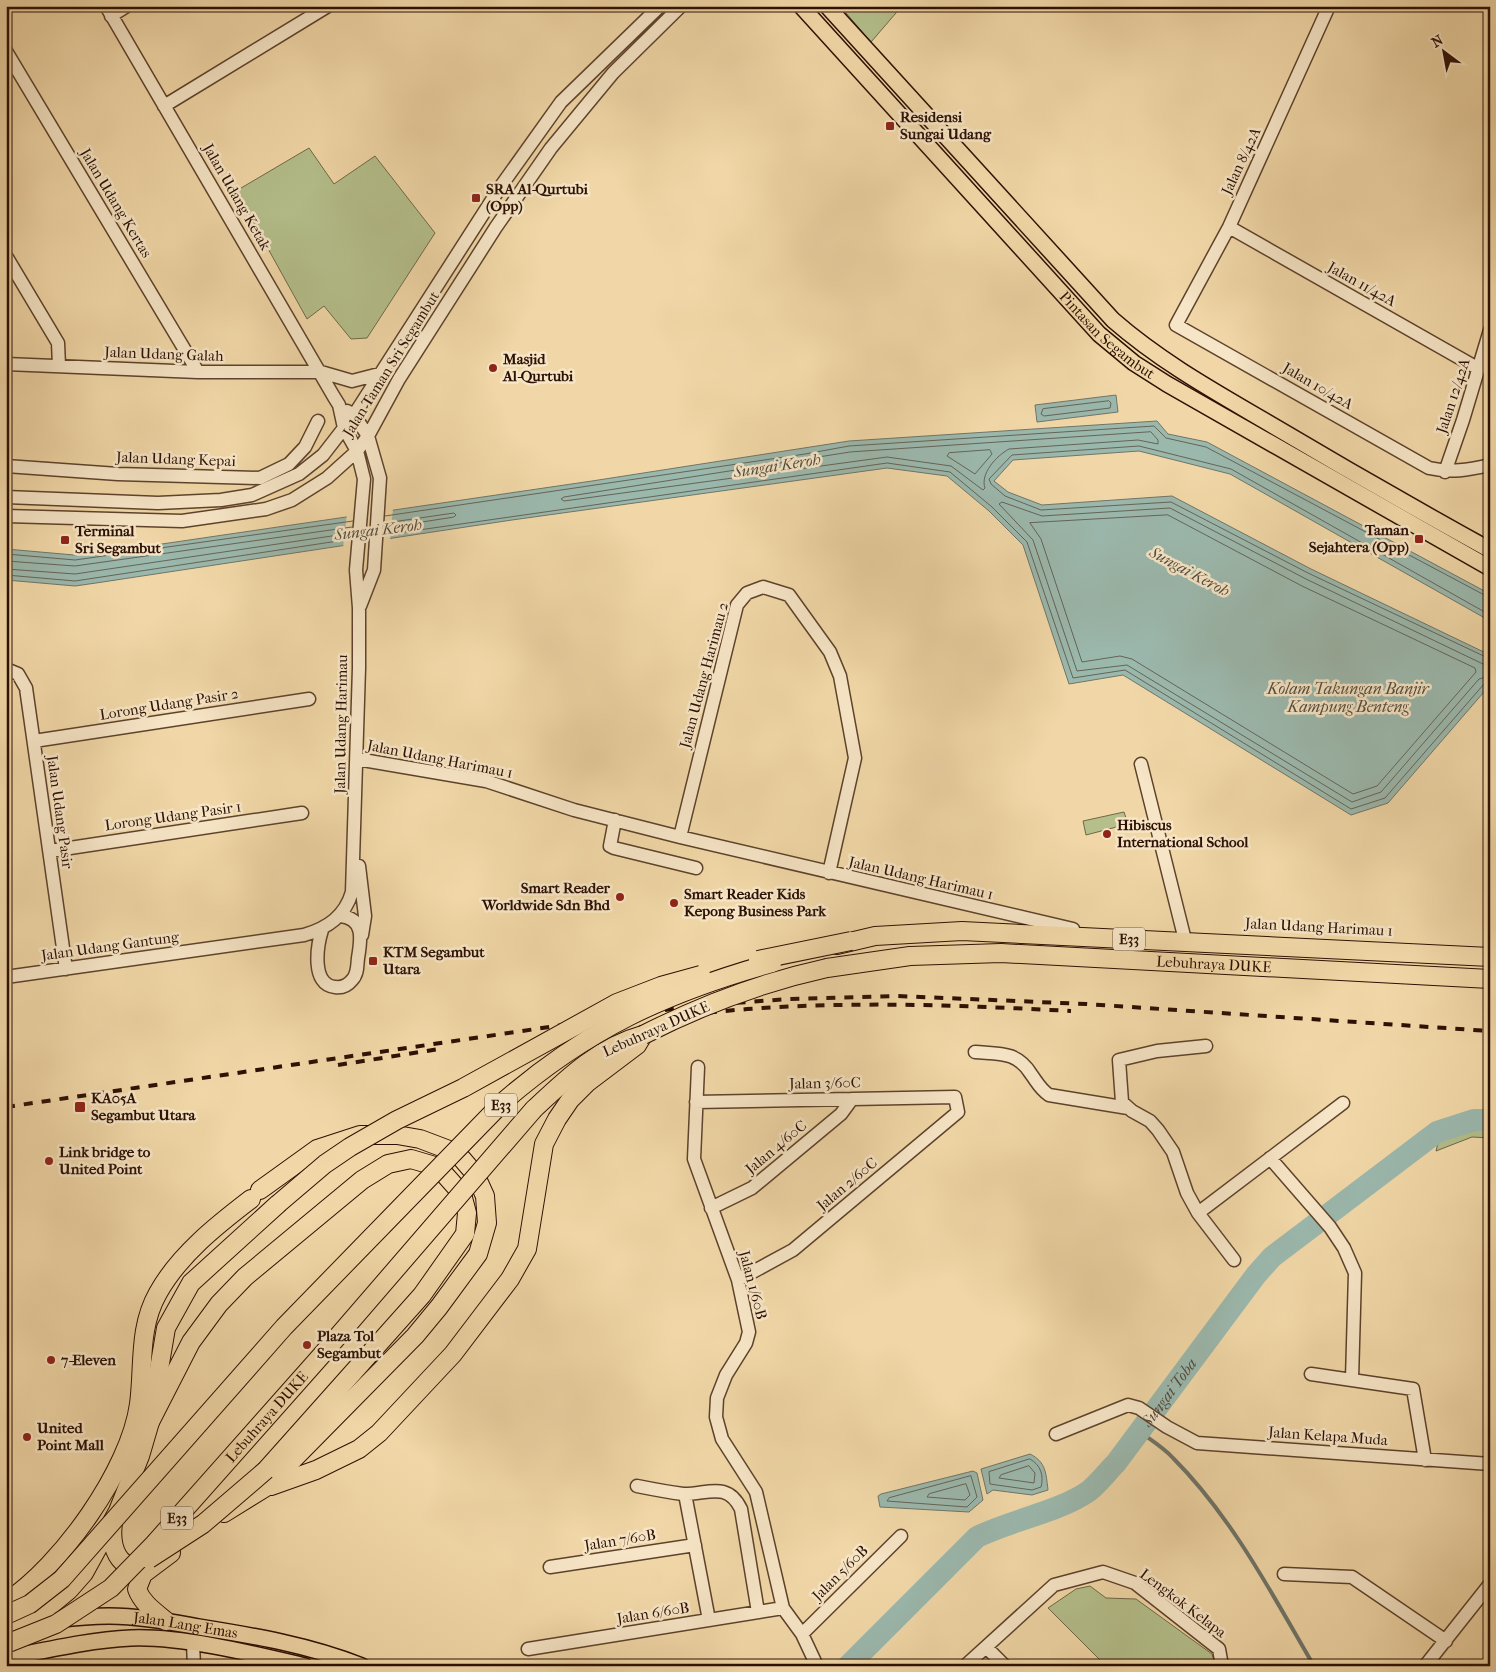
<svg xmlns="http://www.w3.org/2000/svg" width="1496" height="1672" font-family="'IM FELL French Canon',serif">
<rect width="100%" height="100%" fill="#f1d7a7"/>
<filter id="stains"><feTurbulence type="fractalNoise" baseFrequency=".004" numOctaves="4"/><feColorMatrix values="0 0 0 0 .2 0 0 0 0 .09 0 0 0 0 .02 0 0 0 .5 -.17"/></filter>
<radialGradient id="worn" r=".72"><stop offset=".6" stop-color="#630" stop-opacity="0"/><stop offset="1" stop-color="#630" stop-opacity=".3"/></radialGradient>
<path fill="#b4bf8b" stroke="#706847" d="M 840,6 L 902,6 L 871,42 Z
M 309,148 L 334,184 L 375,156 L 435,233 L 367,338 L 351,339 L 324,306 L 307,319 L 236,191 Z
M 1124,812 L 1128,824 L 1086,835 L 1083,821 Z
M 1478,1125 L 1490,1126 L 1490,1138 L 1472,1137 L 1436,1151 L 1439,1139 Z
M 1090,1586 L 1106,1598 L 1136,1599 L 1212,1654 L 1215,1664 L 1106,1666 L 1048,1608 L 1076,1589 Z"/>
<path fill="#9bb8ad" stroke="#6f7569" d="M 1116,395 L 1118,412 L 1037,422 L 1035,405 Z
M 1157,421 L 1168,434 L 1207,442 L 1490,594 L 1490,621 L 1230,474 L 1139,451 L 1013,460 L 994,481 L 1008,492 L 1042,505 L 1172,496 L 1311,569 L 1490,655 L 1490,685 L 1388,803 L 1351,815 L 1123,675 L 1069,684 L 1023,545 L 989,511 L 947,476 L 887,468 L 512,520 L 96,583 L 75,586 L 6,580 L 6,549 L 74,555 L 121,550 L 592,481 L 849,441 Z
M 1030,1454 C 1046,1462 1046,1473 1048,1490 L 1032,1495 L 993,1490 L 987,1494 L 981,1469 Z
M 973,1471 L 977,1473 L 983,1500 L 969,1512 L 880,1507 L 878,1496 L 881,1494 Z"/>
<path fill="#f1d7a7" d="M 393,508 L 390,541 L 343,548 L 347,514 Z"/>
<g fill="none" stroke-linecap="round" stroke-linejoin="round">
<path stroke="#646458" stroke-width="1" d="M 1109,401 L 1111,403 L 1110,408 L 1044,416 L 1041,414 L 1043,409 Z
M 1151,432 L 1158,440 L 1158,444 L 1138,440 L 1009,449 C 996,456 980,474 985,488 L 983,490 L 951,466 L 887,457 L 564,501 L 561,499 L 564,497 L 850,452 Z
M 990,450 L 992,454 L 975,474 L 947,456 L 949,453 Z
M 1168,515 L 1302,586 L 1475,668 L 1476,672 L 1377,786 L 1353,794 L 1132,659 L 1120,656 L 1082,662 L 1041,539 L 1030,523 Z
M 385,516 L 805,454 L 849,446 L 1154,426 L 1166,438 L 1206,447 L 1490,598
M 384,528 L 454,517 L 456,515 L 454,513 L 385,523
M 384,535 L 887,463 L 950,472 L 992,507 L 1027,542 L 1073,678 L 1125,670 L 1351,809 L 1385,798 L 1484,684 L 1490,682
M 6,554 L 75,560 L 353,521
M 6,561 L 75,566 L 352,527
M 6,569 L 75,574 L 352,533
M 6,575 L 75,581 L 351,539
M 1490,615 L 1231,469 L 1139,446 L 1012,455 L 989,479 L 991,484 L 1005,496 L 1041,510 L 1171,502 L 1308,573 L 1490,659
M 1490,665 L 1483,664 L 1306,579 L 1170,508 L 1042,516 L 1002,502 L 999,504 L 1033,540 L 1077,671 L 1127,665 L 1352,802 L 1381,792 L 1479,679 L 1490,676
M 1030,1459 C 1041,1465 1044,1476 1041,1487 L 1032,1490 L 990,1484 L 989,1472 Z
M 1029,1466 L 1035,1473 L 1034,1483 L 999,1478 L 1001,1475 Z
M 971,1476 L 977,1497 L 967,1507 L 887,1501 L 889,1498 Z
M 966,1484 L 970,1495 L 965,1500 L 927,1497 L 929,1494 Z"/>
<path stroke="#6f7569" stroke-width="4" d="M 1140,1432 C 1151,1440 1164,1448 1173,1458 C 1232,1517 1272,1594 1314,1666"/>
<path stroke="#9bb8ad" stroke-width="22" id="s1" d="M 848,1666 L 977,1537 C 1011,1520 1059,1512 1089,1491 C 1099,1483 1107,1472 1116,1463 L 1256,1275 L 1272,1257 L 1437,1132 L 1474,1120 L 1490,1120"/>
<defs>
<path id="minor" d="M 1329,6 L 1229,227 L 1176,325 L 1429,468 C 1451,473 1468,470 1490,465
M 111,16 L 127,6
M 6,51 L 198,372
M 164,106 L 328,6
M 1229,227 L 1479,369
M 6,256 L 58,343 L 59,366
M 6,364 L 198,372 L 321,372 L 352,381 L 383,373
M 347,411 L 354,415 L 368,436 L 380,478 L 374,570 L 360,606
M 6,466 L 118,474 L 260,478 L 289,464 L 305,447 L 318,421
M 1445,472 L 1463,420 L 1490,330
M 6,497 L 158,503 L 221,500 L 252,495 L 299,474 L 323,455 L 354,415 L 501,186 L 561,102 L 660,6
M 6,516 L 182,521 L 266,509 L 292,500 L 327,478 L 357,451 L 368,436 L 399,379 L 496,227 L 551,148 L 613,73 L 681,6
M 6,669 L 18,674 L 26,688 L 66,969
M 34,741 L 309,699
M 357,759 L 486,781 L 574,810 L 680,837 L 1073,929
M 1141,764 L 1184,936
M 615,820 L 610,846 L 614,848 L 696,868
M 680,837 L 737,605 L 747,593 L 763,587 L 789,595 L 830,652 L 840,676 L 855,758 L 829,873
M 50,851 L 302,813
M 359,866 L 365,916 L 362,935
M 322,930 C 317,946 311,985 335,987 C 342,988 348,985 352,980 C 358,974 357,966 358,958 C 361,940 365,918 340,916
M 6,977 L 304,935 C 328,928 345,916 352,892 L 359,668 L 359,608 L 356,570 L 364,479 L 357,451 L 344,428 L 339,405 L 334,397 L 106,6
M 1206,1046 L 1157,1051 L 1119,1060 L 1122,1102 L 1132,1111 L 1150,1121 L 1158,1130 L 1173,1152 L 1187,1193 L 1198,1213 L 1234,1260
M 975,1052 C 999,1054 1017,1051 1031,1074 C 1037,1082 1040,1089 1049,1095 L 1128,1108
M 698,1067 L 694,1159 L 738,1280 L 749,1332 L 746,1343 L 726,1375 L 717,1398 L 716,1417 L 722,1439 L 756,1492 L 783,1608 L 802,1634 L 817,1666
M 696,1102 L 955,1097 L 958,1112 L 793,1250 L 738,1280
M 1270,1158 L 1330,1227 L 1344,1248 L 1355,1273 L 1352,1379
M 711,1208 L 752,1188 L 841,1114 L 852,1099
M 1198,1213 L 1343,1103
M 1311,1374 L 1413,1389 L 1425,1460
M 1056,1434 L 1128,1405 L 1139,1408 L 1167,1427 L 1197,1443 L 1490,1464
M 637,1486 C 652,1489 668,1492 683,1494 C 706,1495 727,1480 741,1509 L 758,1612
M 685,1494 L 709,1620
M 550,1567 L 695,1545
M 1284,1574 L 1352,1577 L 1446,1641
M 802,1634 L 901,1536
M 193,1644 L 194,1666
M 986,1647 L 1005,1666
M 528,1649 L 783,1608
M 965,1666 L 1054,1585 L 1103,1572 L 1135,1583 L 1219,1649 L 1222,1666
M 1425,1666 L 1490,1584"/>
<g id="major">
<path id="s2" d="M 801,6 L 1099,334 L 1134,363 L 1167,384 L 1490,568"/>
<path d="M 827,6 L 1113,320 C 1160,361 1212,390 1265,421 C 1339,465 1414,508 1490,550"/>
<path id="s3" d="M 7,1628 C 41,1622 75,1616 109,1616 C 139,1616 170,1622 199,1627 C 255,1636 309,1645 362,1666"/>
<path d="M 6,1658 C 47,1650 89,1640 131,1638 C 182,1636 254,1654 305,1666"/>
</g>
<g id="highway">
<path d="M 837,945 L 875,936 L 962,931 L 1490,957"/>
<path id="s4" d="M 827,968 L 910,956 L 1001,953 L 1490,979"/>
<path d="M 534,1109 C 567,1078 599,1047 643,1035"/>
<path d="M 150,1422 L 191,1342 L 219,1304 L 245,1277 L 362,1180 L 388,1164 L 411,1159 L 438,1167 L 462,1194 L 467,1213 L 465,1234 L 422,1295 L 266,1470"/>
<path d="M 271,1486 L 316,1470 L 359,1449 L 379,1433 L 453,1354 L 510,1279 L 527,1249 L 544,1144 L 557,1119 L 570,1100 L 588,1082 L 637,1045 L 643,1035"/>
<path d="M 224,1513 L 266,1487 L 415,1336 L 439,1307 L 478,1254 L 487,1223 L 485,1196 L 475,1174 L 457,1153 L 420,1139 L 397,1135 L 360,1135 L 317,1149 L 260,1190"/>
<path d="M 113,1523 C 110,1545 117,1573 146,1566"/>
<path d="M 6,1602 C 61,1566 130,1470 139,1404 C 144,1366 138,1328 158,1293 C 179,1255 217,1225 251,1199"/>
<path d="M 166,1621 C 154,1611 142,1603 137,1589 L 143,1574 L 171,1553"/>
<path d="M 6,1624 L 52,1604 L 69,1590 L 84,1573 L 118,1511 L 140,1456 L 150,1422 L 166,1328 L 191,1283 L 278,1204"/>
</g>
</defs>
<use href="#minor" stroke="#5d422c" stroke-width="15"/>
<use href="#major" stroke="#2c1003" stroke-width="18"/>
<use href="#highway" stroke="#2c1003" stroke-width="20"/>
<use href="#minor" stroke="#f6e5c6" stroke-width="12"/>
<use href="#major" stroke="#f1d7a7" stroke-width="15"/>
<use href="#highway" stroke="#f1d7a7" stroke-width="18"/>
<path stroke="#2c1003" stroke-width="4" stroke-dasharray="9 9" stroke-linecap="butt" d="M 672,1017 C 804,999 938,1004 1071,1011
M 338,1065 L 439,1049
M 6,1107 L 617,1017 L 693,1006 L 788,999 L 898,996 L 1086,1004 L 1490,1031"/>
<defs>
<g id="highway-bridge">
<path d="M 758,960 L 851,941"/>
<path d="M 643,1035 C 702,1005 763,982 827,968"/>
<path d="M 278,1204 L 325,1164 L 350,1147 L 397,1120 L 463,1088 L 617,1003 L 661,986 L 701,975"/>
<path d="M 149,1559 L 203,1524 L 266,1470"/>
<path d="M 6,1615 L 30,1604 L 62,1579 L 284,1327 L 503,1102 C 587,1029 665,993 772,963"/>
<path id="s5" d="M 6,1644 L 56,1624 L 111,1588 L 154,1544 L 320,1357 L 534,1109"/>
</g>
</defs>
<use href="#highway-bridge" stroke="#2c1003" stroke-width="20" stroke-linecap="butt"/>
<use href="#highway-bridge" stroke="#f1d7a7" stroke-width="18"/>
</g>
<g fill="#8f2418" stroke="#f6e5c6" stroke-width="2">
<rect x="885" y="121" width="10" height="10" rx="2.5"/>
<rect x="471" y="193" width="10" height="10" rx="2.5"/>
<circle cx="493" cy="368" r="5"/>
<rect x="1414" y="534" width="10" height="10" rx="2.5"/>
<rect x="60" y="535" width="10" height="10" rx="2.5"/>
<circle cx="1107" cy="834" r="5"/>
<circle cx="620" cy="897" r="5"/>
<circle cx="674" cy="903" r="5"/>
<rect x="368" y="956" width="10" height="10" rx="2.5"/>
<rect x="74" y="1101" width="12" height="12" rx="2.5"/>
<circle cx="49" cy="1161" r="5"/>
<circle cx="307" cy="1345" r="5"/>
<circle cx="51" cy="1360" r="5"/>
<circle cx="27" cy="1437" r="5"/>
</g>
<g text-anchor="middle" stroke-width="5" stroke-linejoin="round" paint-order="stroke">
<g fill="#f6e5c6" stroke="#69503e" stroke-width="1">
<rect x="1113" y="927.5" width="32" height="23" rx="4"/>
<rect x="485" y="1093.5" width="32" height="23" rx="4"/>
<rect x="161" y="1506.5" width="32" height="23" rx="4"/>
</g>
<g font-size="14" font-weight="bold" fill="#2c1003">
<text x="1129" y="944">E33</text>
<text x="501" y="1110">E33</text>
<text x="177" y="1523">E33</text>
</g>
<g font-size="15" font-weight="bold" fill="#2c1003" stroke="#f6e5c6" text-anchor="start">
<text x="900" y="122">Residensi<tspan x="900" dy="17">Sungai Udang</tspan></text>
<text x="486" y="194">SRA Al-Qurtubi<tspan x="486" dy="17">(Opp)</tspan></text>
<text x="503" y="364">Masjid<tspan x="503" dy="17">Al-Qurtubi</tspan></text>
<text x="1409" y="535" text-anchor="end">Taman<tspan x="1409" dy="17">Sejahtera (Opp)</tspan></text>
<text x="75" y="536">Terminal<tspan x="75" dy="17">Sri Segambut</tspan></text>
<text x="1117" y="830">Hibiscus<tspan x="1117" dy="17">International School</tspan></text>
<text x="610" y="893" text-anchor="end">Smart Reader<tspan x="610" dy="17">Worldwide Sdn Bhd</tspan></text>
<text x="684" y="899">Smart Reader Kids<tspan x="684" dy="17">Kepong Business Park</tspan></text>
<text x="383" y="957">KTM Segambut<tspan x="383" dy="17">Utara</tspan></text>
<text x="91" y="1103">KA05A<tspan x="91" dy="17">Segambut Utara</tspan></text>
<text x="59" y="1157">Link bridge to<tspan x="59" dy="17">United Point</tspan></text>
<text x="317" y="1341">Plaza Tol<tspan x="317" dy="17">Segambut</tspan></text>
<text x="61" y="1365">7-Eleven</text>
<text x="37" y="1433">United<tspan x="37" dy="17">Point Mall</tspan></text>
</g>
<g font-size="15" fill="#2c1003" stroke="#f6e5c6">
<text transform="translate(1241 161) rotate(-65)" y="5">Jalan 8/42A</text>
<text transform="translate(237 197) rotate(60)" y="5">Jalan Udang Ketak</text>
<text transform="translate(116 203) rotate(59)" y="5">Jalan Udang Kertas</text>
<text transform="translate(1362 284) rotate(29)" y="5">Jalan 11/42A</text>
<text dy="5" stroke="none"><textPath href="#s2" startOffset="450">Pintasan Segambut</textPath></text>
<text transform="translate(164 354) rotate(2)" y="5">Jalan Udang Galah</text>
<text transform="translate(391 364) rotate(-58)" y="5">Jalan Taman Sri Segambut</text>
<text transform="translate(1318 386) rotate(30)" y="5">Jalan 10/42A</text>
<text transform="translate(1453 396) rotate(-72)" y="5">Jalan 12/42A</text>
<text transform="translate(176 459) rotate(2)" y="5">Jalan Udang Kepai</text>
<text transform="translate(704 675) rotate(-75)" y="5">Jalan Udang Harimau 2</text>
<text transform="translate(169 704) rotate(-9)" y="5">Lorong Udang Pasir 2</text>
<text transform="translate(341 724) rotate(-89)" y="5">Jalan Udang Harimau</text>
<text transform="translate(440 759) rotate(11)" y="5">Jalan Udang Harimau 1</text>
<text transform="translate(60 812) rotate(82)" y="5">Jalan Udang Pasir</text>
<text transform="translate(173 816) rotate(-8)" y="5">Lorong Udang Pasir 1</text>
<text transform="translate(921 878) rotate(13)" y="5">Jalan Udang Harimau 1</text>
<text transform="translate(1319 927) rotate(3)" y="5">Jalan Udang Harimau 1</text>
<text transform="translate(110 946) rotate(-8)" y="5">Jalan Udang Gantung</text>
<text dy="5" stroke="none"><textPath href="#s4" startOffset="388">Lebuhraya DUKE</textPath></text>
<text transform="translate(656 1029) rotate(-24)" y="5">Lebuhraya DUKE</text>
<text transform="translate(825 1083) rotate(-1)" y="5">Jalan 3/60C</text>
<text transform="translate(776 1147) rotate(-40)" y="5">Jalan 4/60C</text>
<text transform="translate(847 1184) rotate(-40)" y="5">Jalan 2/60C</text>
<text transform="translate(753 1285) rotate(75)" y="5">Jalan 1/60B</text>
<text dy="5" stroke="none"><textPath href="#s5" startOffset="351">Lebuhraya DUKE</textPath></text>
<text transform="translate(1328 1436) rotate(4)" y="5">Jalan Kelapa Muda</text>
<text transform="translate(620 1540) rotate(-9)" y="5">Jalan 7/60B</text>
<text transform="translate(840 1573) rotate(-45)" y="5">Jalan 5/60B</text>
<text transform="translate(1183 1603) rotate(37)" y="5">Lengkok Kelapa</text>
<text transform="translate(653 1613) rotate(-9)" y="5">Jalan 6/60B</text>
<text dy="5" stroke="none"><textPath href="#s3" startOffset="180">Jalan Lang Emas</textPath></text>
</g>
<g font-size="16" font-style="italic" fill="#534b3e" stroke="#f6e5c6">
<text transform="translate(777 465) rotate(-9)" y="6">Sungai Keroh</text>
<text transform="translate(378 529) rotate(-7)" y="6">Sungai Keroh</text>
<text transform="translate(1190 571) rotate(28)" y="6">Sungai Keroh</text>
<text x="1348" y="694">Kolam Takungan Banjir<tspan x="1348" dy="18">Kampung Benteng</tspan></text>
<text dy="6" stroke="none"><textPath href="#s1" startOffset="431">Sungai Toba</textPath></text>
</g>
</g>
<rect width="1496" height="1672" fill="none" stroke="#f1d7a7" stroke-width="25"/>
<rect x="8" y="8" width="1481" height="1657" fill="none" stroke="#2c1003" stroke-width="2.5"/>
<rect x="12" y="12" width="1471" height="1647" fill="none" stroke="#2c1003"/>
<g transform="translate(1444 52) rotate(328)" stroke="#f6e5c6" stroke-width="4" paint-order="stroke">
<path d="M0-4L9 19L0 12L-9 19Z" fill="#2c1003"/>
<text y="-8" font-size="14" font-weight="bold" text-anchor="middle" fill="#2c1003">N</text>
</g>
<rect width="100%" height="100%" filter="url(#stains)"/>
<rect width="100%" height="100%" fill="url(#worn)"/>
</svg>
